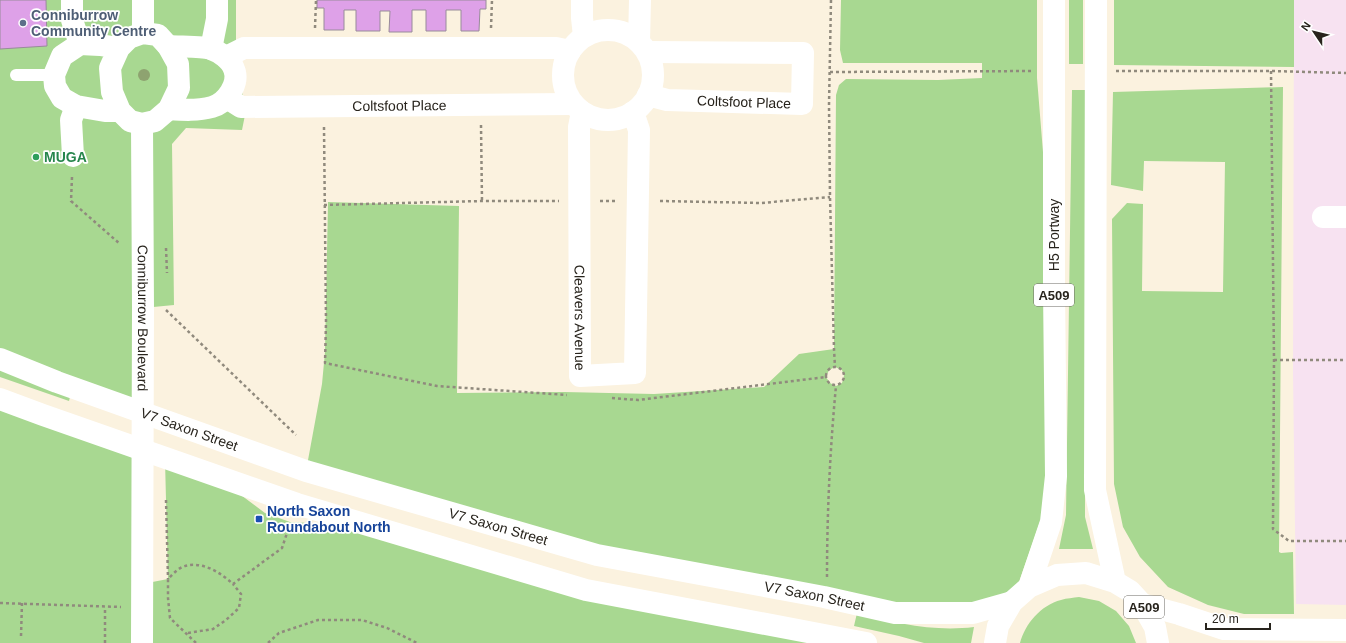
<svg xmlns="http://www.w3.org/2000/svg" width="1346" height="643" font-family="Helvetica,sans-serif">
<rect width="100%" height="100%" fill="#fbf2df"/>
<path fill="#f7e2f1" d="M 1294,0 L 1346,0 L 1346,605 L 1296,604 L 1293,373 Z"/>
<path fill="#a8d891" fill-rule="evenodd" d="M 0,0 L 236,0 L 236,42 L 245,115 L 242,130 L 186,128 L 172,144 L 174,305 L 143,308 L 143,410 L 0,357 Z
M 841,0 L 1037,0 L 1037,78 L 1054,288 L 1056,476 L 1012,602 L 895,613 L 675,571 L 306,471 L 322,384 L 325,352 L 328,202 L 459,206 L 457,393 L 564,392 L 654,394 L 764,387 L 799,354 L 834,349 L 836,95 L 839,85 L 846,79 L 938,80 L 982,78 L 982,63 L 843,63 L 840,50 ZM 835,367 L 842,370 L 844,376 L 842,383 L 836,386 L 830,383 L 826,377 L 829,370 Z
M 1069,0 L 1083,0 L 1083,64 L 1069,64 Z
M 1114,0 L 1294,0 L 1294,67 L 1114,65 Z
M 1283,87 L 1279,552 L 1281,553 L 1293,552 L 1294,614 L 1244,614 L 1208,605 L 1168,587 L 1140,557 L 1123,527 L 1114,484 L 1112,219 L 1127,203 L 1143,204 L 1142,291 L 1223,292 L 1225,162 L 1144,161 L 1143,191 L 1111,185 L 1113,92 Z
M 1072,90 L 1085,90 L 1085,517 L 1093,549 L 1059,549 L 1066,515 Z
M 0,368 L 71,393 L 69,401 L 0,377 Z
M 0,397 L 132,446 L 142,584 L 168,579 L 165,460 L 214,475 L 265,513 L 290,522 L 371,526 L 586,590 L 866,643 L 0,643 Z
M 1079,597 L 1099,601 L 1116,611 L 1129,626 L 1136,643 L 1020,643 C 1025,624 1041,605 1061,600 C 1067,598 1073,598 1079,597 Z
M 857,613 C 896,623 933,632 974,627 L 971,643 L 924,643 L 899,636 L 854,626 Z"/>
<path fill="#dea1e8" stroke="#988b9a" d="M 0,0 L 46,0 L 47,46 L 0,49 Z
M 317,0 L 486,0 L 486,9 L 480,9 L 479,31 L 461,31 L 461,10 L 446,10 L 446,31 L 426,31 L 426,10 L 412,10 L 412,32 L 389,32 L 390,11 L 380,11 L 380,31 L 356,31 L 356,10 L 344,10 L 344,30 L 324,30 L 324,8 L 317,8 Z"/>
<g fill="none" stroke-linecap="round" stroke-linejoin="round">
<path stroke="#908a7d" stroke-width="2.5" stroke-dasharray="3 3" stroke-linecap="butt" d="M 831,0 L 829,105 L 830,197 L 834,349 L 835,367
M 315,28 L 316,0
M 491,28 L 492,0
M 1116,71 L 1271,71 L 1346,73
M 1271,71 L 1274,360 L 1273,529 L 1289,541 L 1346,541
M 830,72 L 1033,71
M 481,125 L 482,201
M 324,127 L 326,322 L 325,363 L 437,386 L 567,395
M 72,177 L 71,201 L 120,244
M 600,201 L 617,201
M 660,201 L 761,203 L 830,197
M 324,205 L 482,201 L 559,201
M 166,248 L 167,273
M 166,310 L 296,435
M 1274,360 L 1346,360
M826 376a9 9 0 1 1 18 0a9 9 0 1 1-18 0Z
M 612,398 L 638,400 L 826,377
M 166,500 L 168,579
M 827,577 C 827,513 830,449 836,386
M 0,603 L 121,607
M 188,633 L 213,629 L 226,620 L 239,608 L 241,594 L 233,584
M 21,636 L 22,603
M 105,643 L 105,607
M 196,643 L 170,618 L 168,598 L 168,579 C 172,575 179,567 185,566 C 203,561 221,573 233,584 L 282,548 L 290,524
M 268,643 L 279,633 L 318,620 L 362,620 L 387,628 L 417,643"/>
<path stroke="#fff" stroke-width="12" d="M 16,75 L 54,75"/>
<g stroke="#fff" stroke-width="22">
<path d="M 72,0 L 72,20 L 80,44"/>
<path d="M 582,0 L 582,18 L 584,36"/>
<circle cx="608" cy="75" r="45"/>
<path d="M 143,33 L 143,0"/>
<path d="M 639,42 L 640,0"/>
<path d="M 168,46 C 179,47 203,46 211,49 C 220,52 231,60 234,69 C 240,84 226,103 212,107 C 198,111 183,110 169,109"/>
<path d="M 119,48 L 100,45 L 80,44 L 62,56 L 54,75 L 55,86 L 62,98 L 76,106 L 105,111 L 120,111 L 130,121 L 142,124 L 155,121 L 169,109 L 179,88 L 178,64 L 168,46 L 158,35 L 143,33 L 129,38 L 119,48 L 110,68 L 112,92 L 120,111"/>
<path d="M 211,49 L 217,19 L 217,0"/>
<path d="M 647,52 L 803,53 L 802,104 L 667,100 L 648,95"/>
<path d="M 226,57 L 244,48 L 556,48 L 570,51"/>
<path id="s1" d="M 227,98 L 241,107 L 573,104"/>
<path id="s2" d="M 582,112 L 579,127 L 580,376 L 635,373 L 639,130 L 633,112"/>
<path id="s3" d="M 142,124 L 143,308 L 142,643"/>
<path d="M 73,156 L 71,120 L 76,106"/>
<path d="M 1323,217 L 1346,217"/>
</g>
<g stroke="#fff" stroke-width="22">
<path id="s4" d="M 0,359 L 57,382 L 306,471 L 597,555 L 824,597 L 895,613 L 973,613 L 1012,602"/>
<path d="M 0,399 L 43,415 L 297,504 L 586,590 L 866,643"/>
<path d="M 1142,604 L 1179,614 L 1224,629 L 1346,630"/>
</g>
<path stroke="#fff" stroke-width="22" d="M 1096,0 L 1095,490 L 1115,582
M 1029,587 L 1051,522 L 1056,476 L 1054,288 L 1054,0
M 995,643 L 998,626 L 1012,602 L 1029,587 L 1057,575 L 1086,573 L 1115,582 L 1130,591 L 1142,604 L 1155,627 L 1158,643"/>
</g>
<circle fill="#8ea370" cx="144" cy="75" r="6"/>
<circle fill="#5c6f8a" stroke="#fff" stroke-width="1.5" cx="23" cy="23" r="4"/>
<circle fill="#2e9e5b" stroke="#fff" stroke-width="1.5" cx="36" cy="157" r="4"/>
<rect fill="#1a4fb4" stroke="#fff" stroke-width="1.5" x="255" y="515" width="8" height="8" rx="2"/>
<g text-anchor="middle" stroke-width="3.5" stroke-linejoin="round" paint-order="stroke">
<g fill="#fff" stroke="#686661" stroke-width="1">
<rect x="1034" y="284" width="40" height="22" rx="3"/>
<rect x="1124" y="596" width="40" height="22" rx="3"/>
</g>
<g font-size="13" font-weight="bold" fill="#28241d">
<text x="1054" y="300">A509</text>
<text x="1144" y="612">A509</text>
</g>
<g font-size="14" font-weight="bold" fill="#4e5e75" stroke="#fff" text-anchor="start">
<text x="31" y="20">Conniburrow<tspan x="31" dy="16">Community Centre</tspan></text>
</g>
<g font-size="14" fill="#28241d" stroke="#fff">
<text transform="translate(744 102) rotate(2)" y="5">Coltsfoot Place</text>
<text dy="5" stroke="none"><textPath href="#s1" startOffset="175">Coltsfoot Place</textPath></text>
<text transform="translate(1054 235) rotate(-90)" y="5">H5 Portway</text>
<text dy="5" stroke="none"><textPath href="#s2" startOffset="206">Cleavers Avenue</textPath></text>
<text dy="5" stroke="none"><textPath href="#s3" startOffset="194">Conniburrow Boulevard</textPath></text>
<text dy="5" stroke="none"><textPath href="#s4" startOffset="202">V7 Saxon Street</textPath></text>
<text dy="5" stroke="none"><textPath href="#s4" startOffset="526">V7 Saxon Street</textPath></text>
<text dy="5" stroke="none"><textPath href="#s4" startOffset="850">V7 Saxon Street</textPath></text>
</g>
<g font-size="14" font-weight="bold" fill="#27864d" stroke="#fff" text-anchor="start">
<text x="44" y="162">MUGA</text>
</g>
<g font-size="14" font-weight="bold" fill="#164399" stroke="#fff" text-anchor="start">
<text x="267" y="516">North Saxon<tspan x="267" dy="16">Roundabout North</tspan></text>
</g>
</g>
<g transform="translate(1314 32) rotate(305)" stroke="#ffffff" stroke-width="3" paint-order="stroke">
<path d="M0-3L7 15L0 10L-7 15Z" fill="#28241d"/>
<text y="-6" font-size="11" font-weight="bold" text-anchor="middle" fill="#28241d">N</text>
</g>
<path d="M1206 623v6h64v-6" fill="none" stroke="#28241d" stroke-width="2"/>
<text x="1212" y="623" font-size="12" fill="#28241d" stroke="#ffffff" stroke-width="3" paint-order="stroke">20 m</text>
</svg>
